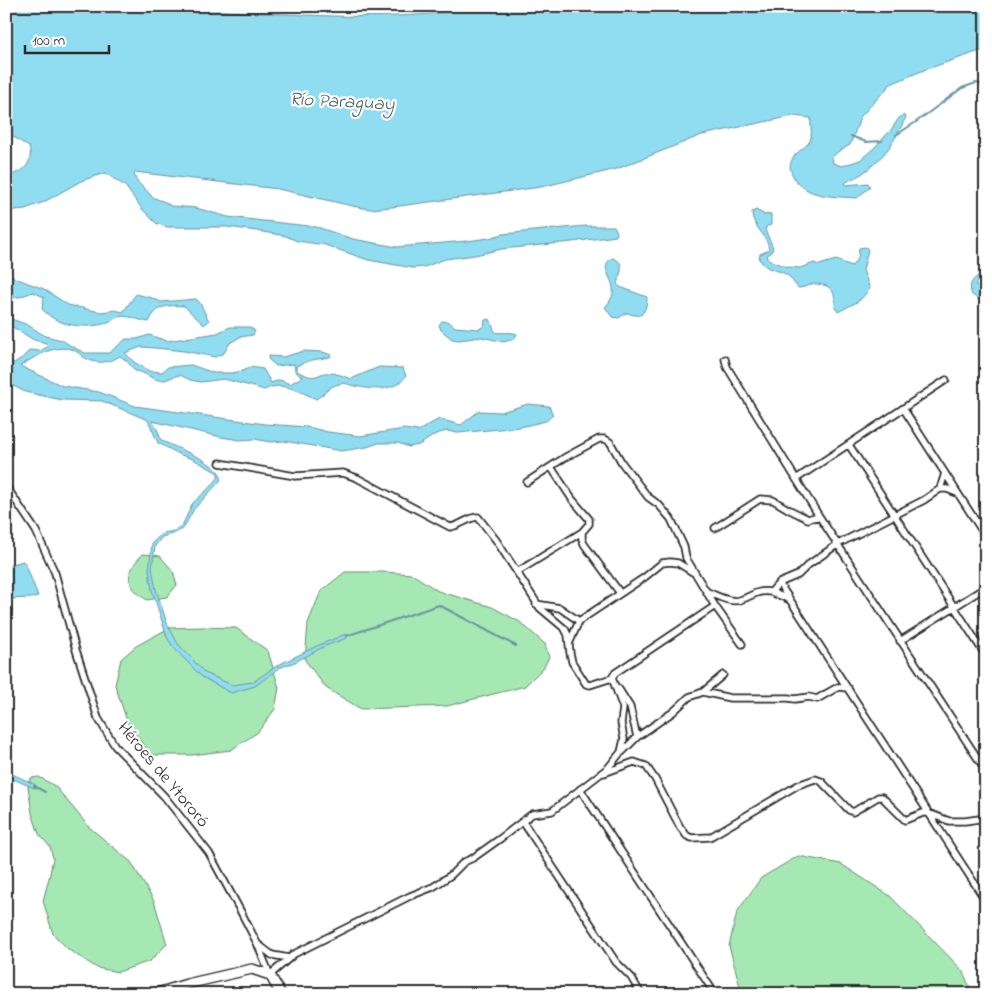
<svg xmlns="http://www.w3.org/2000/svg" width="992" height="1000" font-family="'Indie Flower',sans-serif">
<rect width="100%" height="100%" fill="#fff"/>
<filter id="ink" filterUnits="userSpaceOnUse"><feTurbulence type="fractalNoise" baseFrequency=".02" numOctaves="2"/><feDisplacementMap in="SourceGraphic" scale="10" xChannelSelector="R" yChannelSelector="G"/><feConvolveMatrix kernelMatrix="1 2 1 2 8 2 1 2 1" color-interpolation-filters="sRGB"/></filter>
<g filter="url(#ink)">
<path fill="#a5e8b3" stroke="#688a6f" d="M 143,554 L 160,556 L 173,571 L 177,585 L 167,597 L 147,600 C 125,586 124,573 143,554 Z
M 345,572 L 384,572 L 412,574 L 438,591 L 492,607 L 520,622 L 545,644 L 549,657 L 544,667 L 525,686 L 447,706 L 361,709 L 326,688 L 305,660 L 308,623 L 321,591 Z
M 203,627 L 236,628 L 268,651 L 279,688 L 275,709 L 258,732 L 231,750 L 192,755 L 152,755 L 129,727 L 115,685 L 121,659 L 136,646 L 169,628 Z
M 39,777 L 55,786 L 89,827 L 131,862 L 154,901 L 167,944 L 150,961 L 118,972 L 97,968 L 69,950 L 53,934 L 43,901 L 50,874 L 53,858 L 50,847 L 39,834 L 32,813 L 28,787 L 31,778 Z
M 798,856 L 841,864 L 890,896 L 962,970 L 973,994 L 742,994 L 729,946 L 737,912 L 761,878 Z"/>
<path fill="#90dcf0" stroke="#6895a1" d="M 6,6 L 183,6 C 216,12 250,12 283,14 C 349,17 416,20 482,6 L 986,6 L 986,49 L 924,70 L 891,84 L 861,116 L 850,145 L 839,151 L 832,157 L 833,163 L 842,166 L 860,160 L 874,148 L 891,130 L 899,118 L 904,115 L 906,117 C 894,142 886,156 863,173 C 857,177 851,179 845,183 L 846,185 L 868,183 L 870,187 L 857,198 C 834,196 804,199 792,174 C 790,169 789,165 792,160 C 796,150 810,147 811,137 C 812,131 810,124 811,118 L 793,116 L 702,135 L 617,169 L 541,187 L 392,207 L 370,209 L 357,207 L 278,189 L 134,172 C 135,185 146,187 152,197 L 165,202 L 171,206 L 196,208 L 228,217 L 317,227 L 353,239 L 397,247 L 467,241 L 489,238 L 503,234 L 585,226 L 614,226 L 617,232 L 616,236 L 572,242 L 502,249 L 475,255 L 445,259 L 424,267 L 413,268 L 368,260 L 325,245 L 297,241 L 286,236 L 257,231 L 227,227 L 167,227 L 156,223 L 142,209 L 125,186 L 105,173 L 81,181 L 44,202 L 25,209 L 6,211 L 6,176 C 23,173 34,164 29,147 L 6,132 Z
M 756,210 L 765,215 L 771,214 L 771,225 L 767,226 L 765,230 L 773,247 L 772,251 L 766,257 L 773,262 L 788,267 L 800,268 L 814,263 L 819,265 L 836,260 L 852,266 L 858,258 L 859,248 L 866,247 L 868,250 L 863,270 L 870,289 L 859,301 L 838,312 L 835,308 C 836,292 832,284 814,284 C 808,285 805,288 798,288 C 794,284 792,278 787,275 C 776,268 768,272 759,259 L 760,254 L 769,250 C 768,234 752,228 752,212 Z
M 612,258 C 627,262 620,273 617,284 L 620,287 L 647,297 C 647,304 645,318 635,315 C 632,315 629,313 626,313 L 619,318 L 612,317 L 605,307 C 610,302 614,295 613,288 C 612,277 599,267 612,258 Z
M 986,268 L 986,275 L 976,283 L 976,286 L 986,296 L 986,311 L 980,300 L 972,295 C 966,280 978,278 986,268 Z
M 6,272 L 8,272 L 15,278 L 44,289 L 68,305 L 101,312 L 115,310 L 123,312 L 136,294 L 152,298 L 161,302 L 196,299 L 200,303 L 209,321 L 204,325 L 184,306 C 167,305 157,305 149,322 C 140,321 127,314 118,317 C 114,318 112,322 108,323 C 85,329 58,327 42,309 L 44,297 L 33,292 L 19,297 L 6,298 Z
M 6,317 L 28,325 L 45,336 L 62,340 L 71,346 L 85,353 L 109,353 L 126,339 L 137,339 L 149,335 L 167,341 L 217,333 L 230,327 L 249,327 L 255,331 L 253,335 L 240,337 L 230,343 L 224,353 L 215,357 L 184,351 L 155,348 L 141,347 L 125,353 L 134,362 L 149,371 L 162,372 L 168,367 L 191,365 L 214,373 L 232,373 L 243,371 L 250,367 L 263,369 L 271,383 L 280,380 L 290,384 L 302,377 L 295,371 L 294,364 L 276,366 L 268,359 L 269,356 L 283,357 L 304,351 L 323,352 L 331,355 L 330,357 L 312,360 L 296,366 L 297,371 C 303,374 310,378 316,376 C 320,375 324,372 328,373 C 336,373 344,376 351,379 L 379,367 L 403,368 L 406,376 C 395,392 372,390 355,386 C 349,385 345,382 339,384 C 329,386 325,394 316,399 C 301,392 280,380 265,390 L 224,379 L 201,382 L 190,380 L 180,375 C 174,376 169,379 164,380 C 153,382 145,371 135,371 L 127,361 L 120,356 C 107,364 93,365 81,355 C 77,352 75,350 71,349 C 52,345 35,357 20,366 L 63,386 L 99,392 L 135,406 L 265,424 L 308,427 L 328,432 L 360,436 L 404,429 L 418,431 L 439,419 L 461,425 L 479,411 L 501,412 L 528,404 L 549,406 L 553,415 L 546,421 L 520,427 L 458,433 L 447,431 L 436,434 L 419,445 L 409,447 L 398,443 L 379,443 L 367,447 L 342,451 L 284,441 L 270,442 L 255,439 L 240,440 L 221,437 L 152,421 L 157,429 L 161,440 C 177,449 214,460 221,476 L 220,481 L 194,509 L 183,529 L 173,534 L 162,537 L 155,546 L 152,568 L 156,590 L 167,623 L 178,644 L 205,673 L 232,685 L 253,682 L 278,665 L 317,646 L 346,634 L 347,638 L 325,646 L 295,662 L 279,668 L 255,686 L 231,693 L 202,677 L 173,647 L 167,637 L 152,590 L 149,570 L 152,543 L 163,533 L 174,531 L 182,526 L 192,504 L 213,484 L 218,478 L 218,473 L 193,459 L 181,455 L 158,443 L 148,420 L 102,401 L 62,400 L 25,392 L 6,382 L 6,359 L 14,363 L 22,358 L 30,350 L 40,351 L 49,346 L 46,343 L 34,340 L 6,323 Z
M 490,319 L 495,332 C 502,334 509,331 517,334 L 514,339 L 504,342 L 482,337 L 459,340 L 452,339 L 441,330 L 439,325 L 442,321 L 449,322 L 455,327 L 479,329 L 484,326 L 485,320 Z
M 23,561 L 26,565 L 38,596 L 32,598 L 6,599 L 6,566 Z
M 6,771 L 36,785 L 34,788 L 6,776 Z"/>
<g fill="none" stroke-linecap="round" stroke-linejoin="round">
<path stroke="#6895a1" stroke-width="2" d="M 896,135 L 916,122 L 962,88 L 976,83 L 986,85
M 851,136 L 866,142 L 882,141
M 346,636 L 439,605 L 516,646
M 34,786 L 45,792"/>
<defs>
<path id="minor" d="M 725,359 L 727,367 L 819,516 L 986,771
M 903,408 L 986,537
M 849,445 L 986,656
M 220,463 L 295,476 L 343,473 L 357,478 L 450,527 C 460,526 469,517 478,517 L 496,540 L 540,608 L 565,629 L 568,635 L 570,653 L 572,662 L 586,684 L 590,685 L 612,678 L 615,673 L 715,606
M 796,479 L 946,380
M 527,482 L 564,458 L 599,439 L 605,439 L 610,442 L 622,463 L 648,497 L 659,505 L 671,519 L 684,547 L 686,558 L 715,606 L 742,644
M 6,486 L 36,531 L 55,573 L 76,650 L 98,718 L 115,746 L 164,796 L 209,853 L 241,912 L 257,943 L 270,975 L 294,954 L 410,896 L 433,887 L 451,875 L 464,862 L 473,858 L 501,838 L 532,814 L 552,811 L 608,768 L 621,752 L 624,739 L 621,723 L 623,708 L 612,678
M 940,489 L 947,489 L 957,493
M 715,528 L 760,499 L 773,500 L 788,509 L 808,519 L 819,516
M 582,532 L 582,539 L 584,544 L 620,593
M 517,572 L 582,532 L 589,524 L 589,519 L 572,499 L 551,467
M 779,583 L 986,901
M 708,592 C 717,596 730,603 740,600 C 753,596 755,590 771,592 L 779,583 L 798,575 L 808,565 L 838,544 L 924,500 L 940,489 L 945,473
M 771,592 L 788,599
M 536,604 L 560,608 L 579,621
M 900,641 L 986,587
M 569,644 L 579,621 L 645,577 L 662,563 L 670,562 L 678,563 L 694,573
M 618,688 L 630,707 L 637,737 L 622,752
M 703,692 L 730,698 L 788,698 L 795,699 L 809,697 L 817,699 L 838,687 L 848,688
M 637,737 L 673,712 L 689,697 L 703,692 L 723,675
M 604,773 L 634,762 L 646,766 L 655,779 L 680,827 L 687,836 L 692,838 L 710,837 L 798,785 L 815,779 L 821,781 L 849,810 L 853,812 L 878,797 L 882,797 L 905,820 L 923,813 L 928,813 L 949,821 L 965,821 L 986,818
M 580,789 L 715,994
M 523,822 L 616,962 L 631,977 L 641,994
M 259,945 L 272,955 L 289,958"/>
<path id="secondary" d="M 154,994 L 187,984 L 252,969 L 270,975 L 281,994"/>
</defs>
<use href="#minor" stroke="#2b2b2b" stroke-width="9"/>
<use href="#secondary" stroke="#2b2b2b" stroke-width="12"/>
<use href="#minor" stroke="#fff" stroke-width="5.5"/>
<use href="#secondary" stroke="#fff" stroke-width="9"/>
</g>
</g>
<g text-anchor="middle" stroke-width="4.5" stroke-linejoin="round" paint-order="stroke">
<g font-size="18" fill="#2b2b2b" stroke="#fff">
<text transform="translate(164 774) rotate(50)" y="6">Héroes de Ytororó</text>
</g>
<g font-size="19" font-style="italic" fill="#496066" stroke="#fff">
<text transform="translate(342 100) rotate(3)" y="7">Río Paraguay</text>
</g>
</g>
<rect width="992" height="1000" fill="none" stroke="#fff" stroke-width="25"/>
<rect x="12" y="12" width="967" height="975" fill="none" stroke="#2b2b2b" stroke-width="2" filter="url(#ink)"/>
<path d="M25 45v8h84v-8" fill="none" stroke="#2b2b2b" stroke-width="2.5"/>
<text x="32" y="45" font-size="15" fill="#2b2b2b" stroke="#ffffff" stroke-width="4" paint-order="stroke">100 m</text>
</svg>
